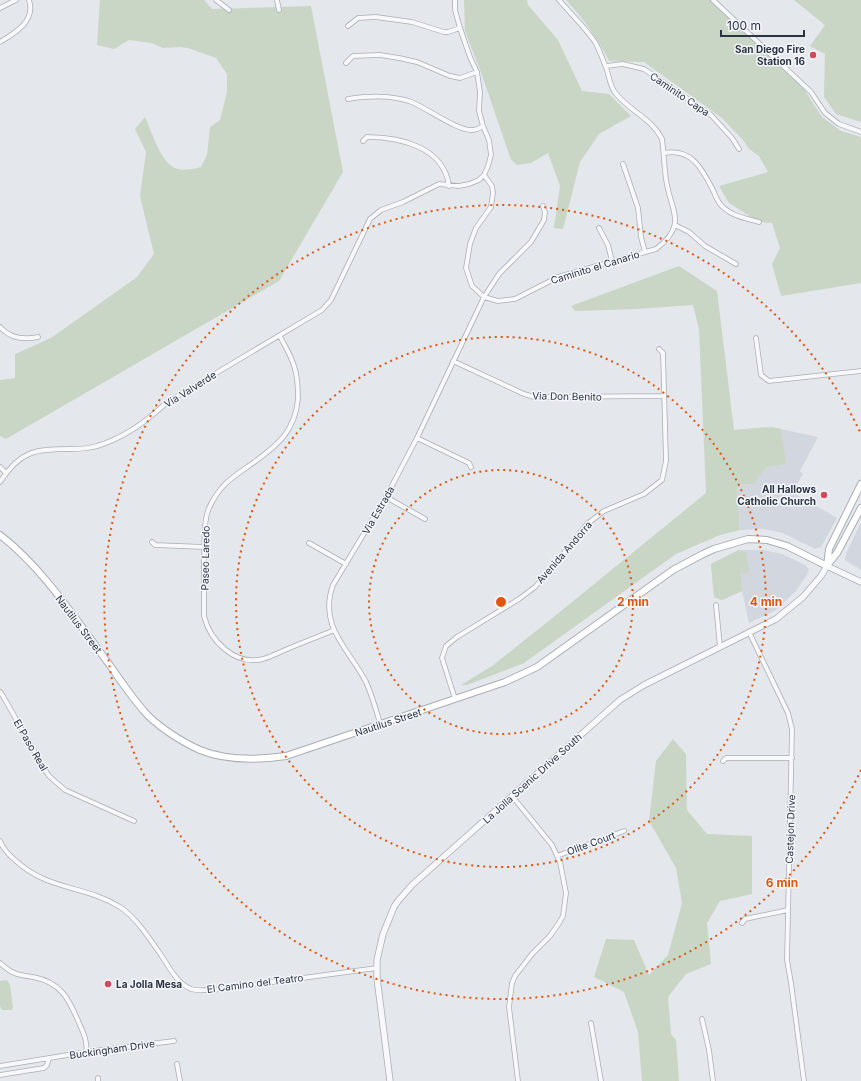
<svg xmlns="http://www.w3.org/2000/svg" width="861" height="1081" font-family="Inter,sans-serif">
<rect width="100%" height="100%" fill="#e4e7ec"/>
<path fill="#d2d6de" d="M 771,427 L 818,437 L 800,471 L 803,474 L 792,492 L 807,501 L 806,502 L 811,505 L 813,504 L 837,518 L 821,547 L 815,549 L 783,533 L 764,529 L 740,530 L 734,430 Z
M 861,522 L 861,570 L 845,560 L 846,554 Z
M 739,550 L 764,550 L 782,554 L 805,565 L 809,569 L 807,575 L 794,593 L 776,610 L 749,623 L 742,591 L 722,600 L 714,597 L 711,564 Z"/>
<path fill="#c9d6c5" d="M 100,0 L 204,0 L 212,9 L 311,6 L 343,172 L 279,281 L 6,439 L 0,436 L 0,380 L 15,378 L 15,354 L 51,338 L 137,277 L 154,254 L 140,196 L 146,152 L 135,129 L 145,117 C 152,132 159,158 173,167 C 180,172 193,169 201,167 L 207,155 L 210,127 L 220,120 L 227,92 L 227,74 L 216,58 L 188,48 L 180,47 L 163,48 L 152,43 L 129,40 L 114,49 L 97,45 Z
M 464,0 L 527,0 L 528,5 L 558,40 L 582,91 L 609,94 L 631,116 L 599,134 L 580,162 L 563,229 L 554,228 L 560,186 L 548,153 L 531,163 L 517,165 L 511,160 L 482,75 L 465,31 Z
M 566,0 L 713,0 L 804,89 L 822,117 L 841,131 L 861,137 L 861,283 L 781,296 L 772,264 L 780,248 L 772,223 L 759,222 L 729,203 L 719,186 L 768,172 L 759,156 L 749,149 L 743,140 L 722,118 L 644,62 L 609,61 C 598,39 583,18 566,0 Z
M 794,0 L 861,0 L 861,122 L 836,114 L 824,97 L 825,54 L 810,46 L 825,25 Z
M 679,266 L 717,291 L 734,430 L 771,427 L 781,429 L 786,464 L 766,467 L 754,484 L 737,484 L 740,530 L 720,535 L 676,554 L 524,663 L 467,685 L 461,685 L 492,666 L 545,624 L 706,493 L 699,329 L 693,305 L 636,309 L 575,311 L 571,306 Z
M 739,550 L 739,552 L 746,552 L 749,572 L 742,574 L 740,563 L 742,591 L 722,600 L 714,597 L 711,564 Z
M 673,739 L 686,754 L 687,810 L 707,834 L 752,836 L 752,894 L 720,901 L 707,923 L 711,964 L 686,974 L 668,997 L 671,1034 L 676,1040 L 679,1081 L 642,1081 L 638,1032 L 624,992 L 594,977 L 606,939 L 634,940 L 649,975 L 668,955 L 682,903 L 676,868 L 649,821 L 656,761 Z
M 7,980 L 10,985 L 13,1007 L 12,1010 L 3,1010 L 1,1009 L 0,1005 L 0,981 Z"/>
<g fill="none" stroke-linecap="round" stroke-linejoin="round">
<defs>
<path id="minor" d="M 216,0 L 229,10
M 277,0 L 279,10
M 713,0 L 811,92 L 825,113 L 839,124 L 861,132
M 0,8 L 16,0
M 348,26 L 358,18 L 376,17 L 412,22 L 444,32 L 448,32 L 460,28
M 0,42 C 15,33 36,21 29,0
M 346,63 L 353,56 L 380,55 L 399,58 L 417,62 L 450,76 L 460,78 L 477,72
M 606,66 L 623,64 L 644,69 L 711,115 L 732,138 L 739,149
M 348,99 C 369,96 388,95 409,101 C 426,107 457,131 472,130 C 476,130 480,128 483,126
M 363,141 L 367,137 C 400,137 444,147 449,186
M 664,153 C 692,148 702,169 713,190 C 715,195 717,200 720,204 C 730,216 745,218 759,222
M 623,164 L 638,208 L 641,237 L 645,252
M 484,175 L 492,186 L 493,193 L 491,207 L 476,228 L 470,244 L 466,268 L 472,286 L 484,297 L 498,301 L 515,299 L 558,277 L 656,249 C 689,224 670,210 666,179 C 664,166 664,153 662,139 C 651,117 627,110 614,91 C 609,83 609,74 605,65 C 602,57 599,49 595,42 C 585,27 571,14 559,0
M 675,225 L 689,232 L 705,246 L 736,264
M 599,228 L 608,245 L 612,261
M 0,327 C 10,338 24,340 38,337
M 280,336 C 284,345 291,355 294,366 C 298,376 298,388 298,399 C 295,431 278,445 253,463 C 233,477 220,484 209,508 C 203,523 205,542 204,559 C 204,578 204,597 204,616 C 210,641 235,666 263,659 C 270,657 278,653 285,650 C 301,643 318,637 334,630
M 756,338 L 761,375 L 769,381 L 861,371
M 453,361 L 524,394 L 534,397 L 664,396
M 417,438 L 469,463 L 471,467
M 0,467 L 6,473
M 0,482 C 20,451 35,449 70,449 C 79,449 88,449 97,446 C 124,438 146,422 166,403 L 322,310 L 331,300 L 370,219 L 381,210 L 403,202 L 439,184 L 459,186 L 469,184 L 479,180 L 484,175 L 488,166 L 491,155 L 489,140 L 483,126 L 479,111 L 480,92 L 477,72 L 470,57 L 460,28 L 455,10 L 455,0
M 386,497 L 425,519
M 152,542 L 155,545 L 204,547
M 309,543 L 346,564
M 716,605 L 720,647
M 749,632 L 788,713 L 792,729 L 787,960 L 791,983 L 804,1081
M 0,692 L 3,696 L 43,767 L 49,776 L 65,790 L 134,821
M 455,699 L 442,658 L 446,646 L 457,637 L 519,599 L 535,587 L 552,568 L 587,524 L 604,511 L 644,494 L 662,480 L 666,461 L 663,353 L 659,349
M 380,723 C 376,710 372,695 366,682 C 349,649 318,627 333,585 L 386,497 L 417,438 L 484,297 L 499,274 L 531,242 L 544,220 L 545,212 L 543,206
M 723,761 L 726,758 L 792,758
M 512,796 L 552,845 L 560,862 L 566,893 L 563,916 L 559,923 L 550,936 L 532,954 L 515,976 L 512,983 L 509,1007 L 518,1081
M 0,841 C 3,849 9,855 15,860 C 48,891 85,885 120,907 C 136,917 152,942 163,958 C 171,970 177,983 191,989 C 197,991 206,990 213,990 L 377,968
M 557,856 L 624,831
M 742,923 L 745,919 L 788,910
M 0,963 C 12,974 18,975 33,977 C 61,982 69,999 79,1023 C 83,1032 88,1042 86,1052
M 702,1019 L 709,1050 L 713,1081
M 591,1023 L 601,1081
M 177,1064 L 180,1081
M 0,1066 L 86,1052 L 174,1041
M 0,1075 L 44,1068 L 47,1065 L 49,1058
M 98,1078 L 98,1081"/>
<path id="tertiary" d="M 390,1081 L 377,978 L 377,960 L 383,934 L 394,907 L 398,901 L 412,885 L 620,700 L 644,685 L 776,619 L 803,597 L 821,576 L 827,566 L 861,582"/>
<path id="secondary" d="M 0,535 C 44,569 76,620 109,664 C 120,680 131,696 143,710 C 155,725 182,742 200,750 C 227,761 258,760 286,756 L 505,682 L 537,667 L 673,570 L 703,554 L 714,549 L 748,539 L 767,540 L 787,546 L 827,566
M 828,564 L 837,553 L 861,508
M 827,566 L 829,549 L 861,484"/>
</defs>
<use href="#minor" stroke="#a9aeb7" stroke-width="5.5"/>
<use href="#tertiary" stroke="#a9aeb7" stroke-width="7"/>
<use href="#secondary" stroke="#a9aeb7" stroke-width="8"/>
<use href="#minor" stroke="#f7f8fa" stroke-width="4"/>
<use href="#tertiary" stroke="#f7f8fa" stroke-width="5.5"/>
<use href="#secondary" stroke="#fff" stroke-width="6"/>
</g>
<g fill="none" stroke="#df570f" stroke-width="2" stroke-dasharray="2 4">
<circle cx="501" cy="602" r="132"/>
<circle cx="501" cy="602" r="265"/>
<path d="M861 770A397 397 0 1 1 861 434"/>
</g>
<g fill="#d1495b" stroke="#f4f6f9" stroke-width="1.5">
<circle cx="813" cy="55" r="4"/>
<circle cx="824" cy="495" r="4"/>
<circle cx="108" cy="984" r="4"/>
</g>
<g text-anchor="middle" stroke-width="3" stroke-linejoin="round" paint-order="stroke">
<g font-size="10" font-weight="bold" fill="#2b3445" stroke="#f4f6f9" text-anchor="end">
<text x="805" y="53">San Diego Fire<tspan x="805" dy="12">Station 16</tspan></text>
<text x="816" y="493">All Hallows<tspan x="816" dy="12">Catholic Church</tspan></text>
<text x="116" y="988" text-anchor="start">La Jolla Mesa</text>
</g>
<g font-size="10" fill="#2b3445" stroke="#f4f6f9">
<text transform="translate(680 94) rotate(34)" y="4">Caminito Capa</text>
<text transform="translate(595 267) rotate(-17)" y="4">Caminito el Canario</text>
<text transform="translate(190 389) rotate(-32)" y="4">Via Valverde</text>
<text transform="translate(567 396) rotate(1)" y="4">Via Don Benito</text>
<text transform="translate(378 510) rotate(-60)" y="4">Via Estrada</text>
<text transform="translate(564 552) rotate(-49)" y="4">Avenida Andorra</text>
<text transform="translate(205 558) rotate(-89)" y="4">Paseo Laredo</text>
<text transform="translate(79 624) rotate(53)" y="4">Nautilus Street</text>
<text transform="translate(388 722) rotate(-18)" y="4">Nautilus Street</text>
<text transform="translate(31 745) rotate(60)" y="4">El Paso Real</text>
<text transform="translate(532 778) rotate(-42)" y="4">La Jolla Scenic Drive South</text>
<text transform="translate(790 829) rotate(-88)" y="4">Castejon Drive</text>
<text transform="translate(591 843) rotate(-20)" y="4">Olite Court</text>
<text transform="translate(255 983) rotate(-7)" y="4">El Camino del Teatro</text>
<text transform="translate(112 1049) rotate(-8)" y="4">Buckingham Drive</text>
</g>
</g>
<circle cx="501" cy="602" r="6" fill="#df570f" stroke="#f4f6f9" stroke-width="2"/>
<g font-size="12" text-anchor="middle" font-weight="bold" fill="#df570f" stroke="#f4f6f9" stroke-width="3" stroke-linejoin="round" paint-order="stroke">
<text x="633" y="606">2 min</text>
<text x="766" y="606">4 min</text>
<text x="782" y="887">6 min</text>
</g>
<path d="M721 30v6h83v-6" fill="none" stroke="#2b3445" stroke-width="2"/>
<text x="727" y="30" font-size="12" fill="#2b3445" stroke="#f4f6f9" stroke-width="3" paint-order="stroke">100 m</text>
</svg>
